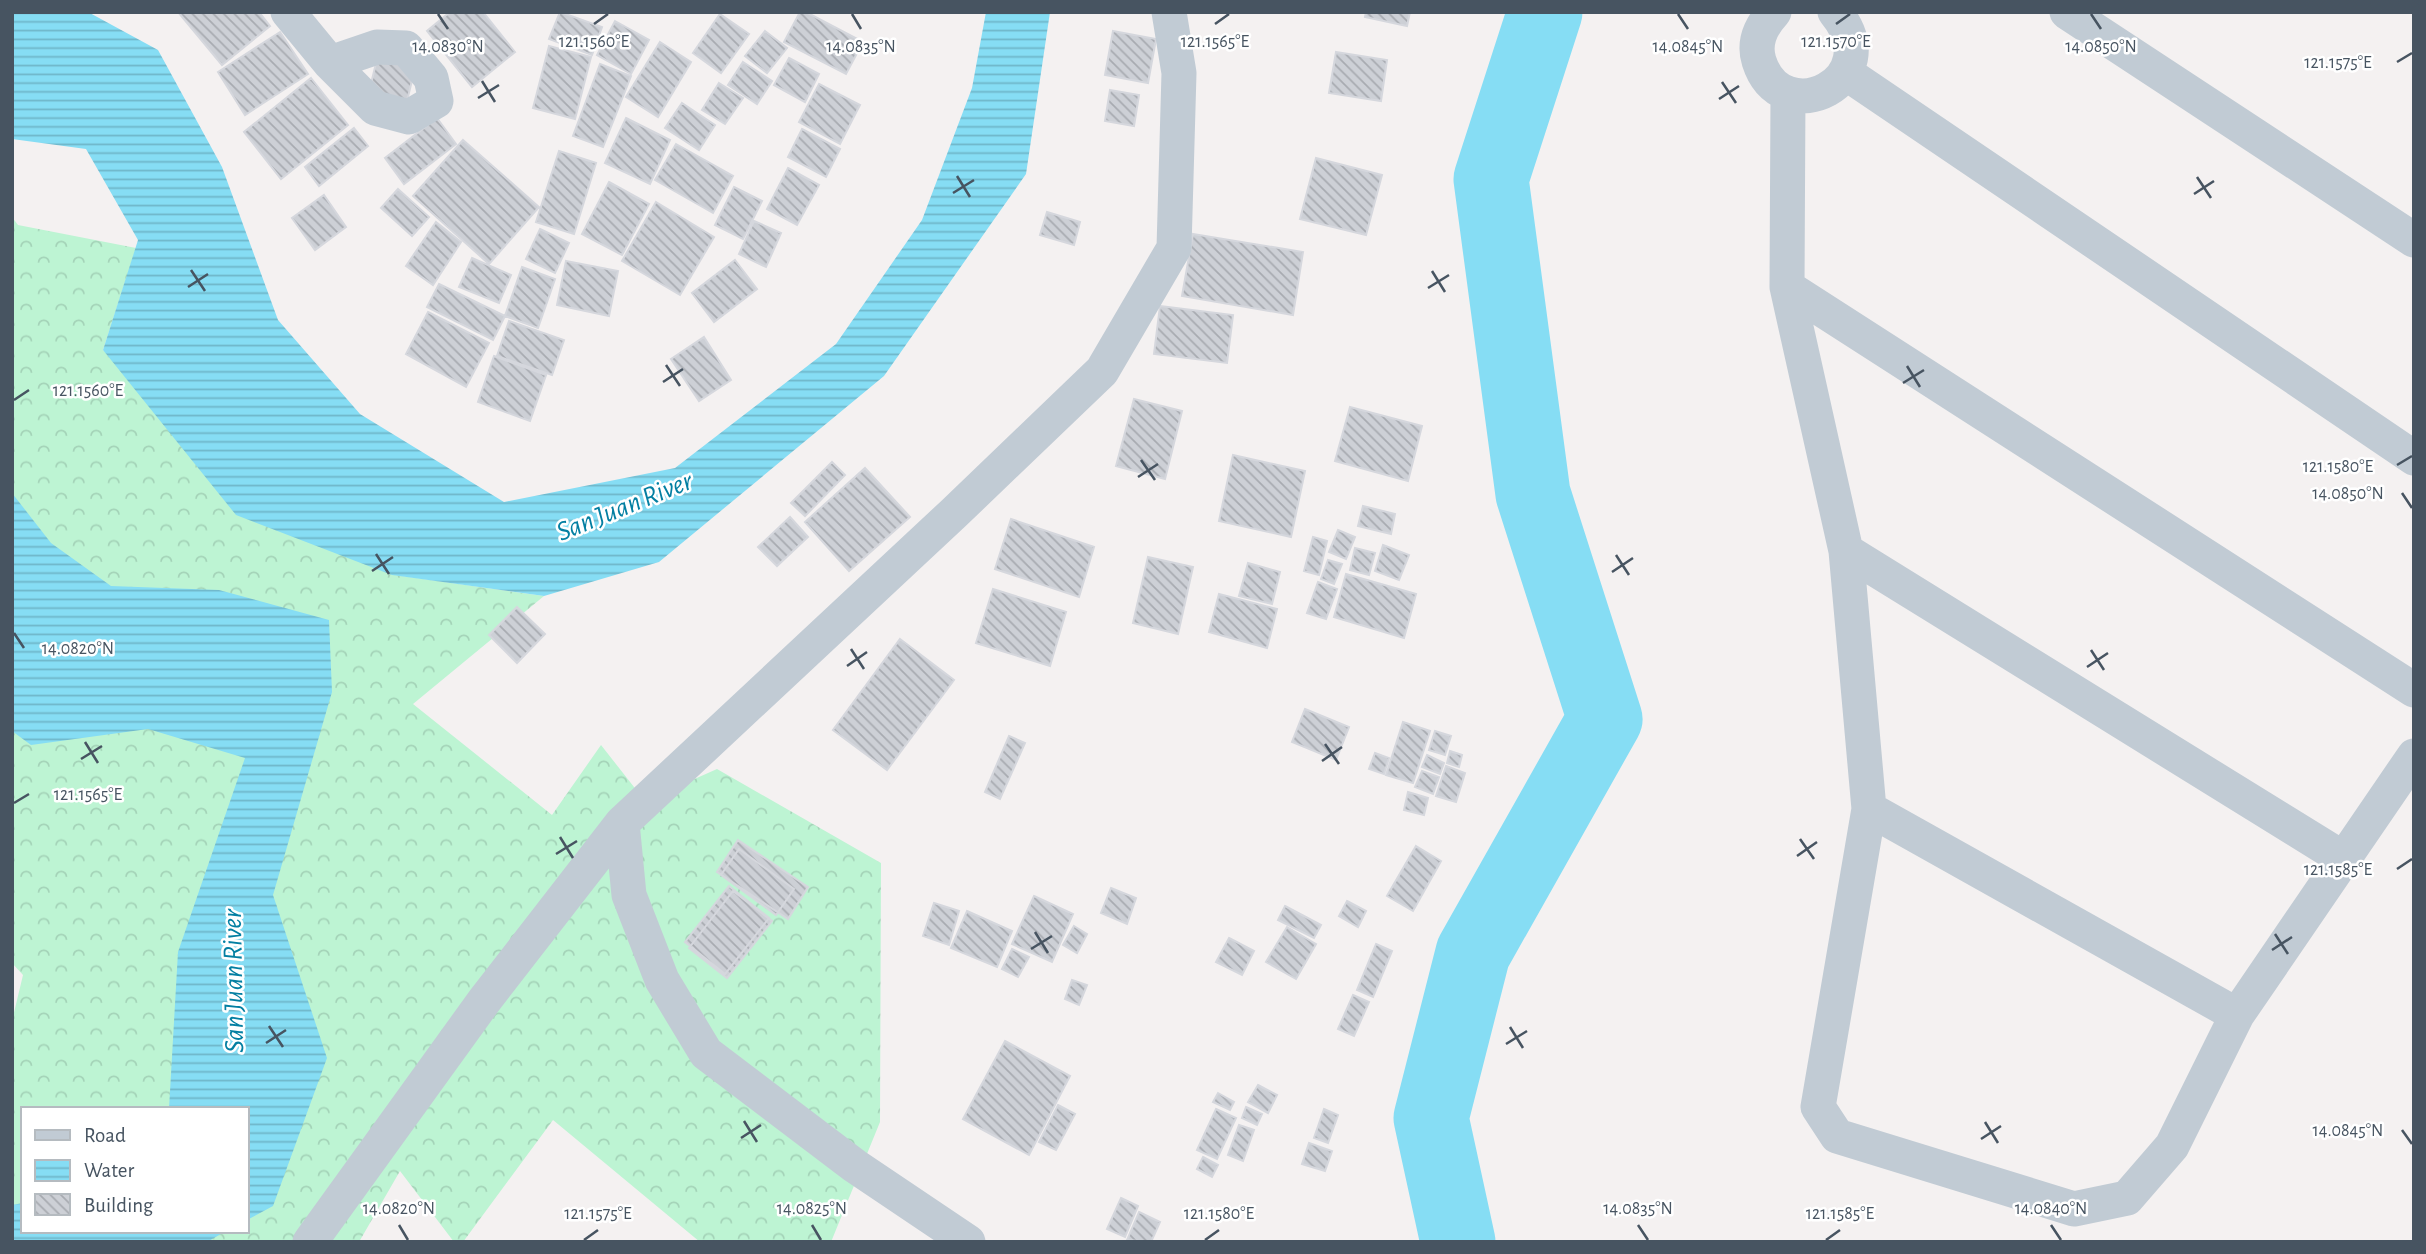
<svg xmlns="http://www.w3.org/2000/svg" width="2426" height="1254" font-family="'Alegreya Sans',sans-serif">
<defs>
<pattern id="forest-crowns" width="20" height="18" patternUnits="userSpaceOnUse" patternTransform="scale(1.75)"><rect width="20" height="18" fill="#bdf4d3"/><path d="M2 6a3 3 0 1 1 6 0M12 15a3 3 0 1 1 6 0" fill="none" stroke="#a4d3b8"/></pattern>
<pattern id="water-rules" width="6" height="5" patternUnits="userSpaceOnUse" patternTransform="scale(1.75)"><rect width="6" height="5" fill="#86ddf4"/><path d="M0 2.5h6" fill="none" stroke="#6fb6c9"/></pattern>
<pattern id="building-back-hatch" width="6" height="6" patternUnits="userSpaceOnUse" patternTransform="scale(1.75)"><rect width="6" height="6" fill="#cdd0d6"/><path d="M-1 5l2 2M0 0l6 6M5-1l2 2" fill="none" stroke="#a8abb1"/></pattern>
</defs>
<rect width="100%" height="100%" fill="#f4f1f1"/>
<path fill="url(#forest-crowns)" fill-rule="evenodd" d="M 12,217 L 18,225 L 136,248 L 103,350 L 395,575 L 544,596 L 413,704 L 552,815 L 601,745 L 645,801 L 717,769 L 881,863 L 880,1122 L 831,1242 L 700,1242 L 553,1120 L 463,1242 L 454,1242 L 400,1171 L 359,1242 L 12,1242 L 12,1021 L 23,975 L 12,963 ZM 23,1109 L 247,1109 L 247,1231 L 23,1231 Z"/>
<path fill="url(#water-rules)" d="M 12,12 L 88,12 L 158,50 L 222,167 L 278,320 L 360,414 L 504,502 L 675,468 L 836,344 L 922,220 L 972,88 L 986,12 L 1050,12 L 1026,174 L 884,376 L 659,562 L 544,596 L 392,575 L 236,515 L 103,350 L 138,240 L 86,149 L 12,139 Z
M 12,493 L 51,543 L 111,586 L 219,590 L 329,620 L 332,692 L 273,895 L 327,1058 L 273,1206 L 247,1220 L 247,1109 L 169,1109 L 178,952 L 245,758 L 148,729 L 31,745 L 12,731 Z
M 23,1203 L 23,1231 L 226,1231 L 207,1242 L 12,1242 L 12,1205 Z"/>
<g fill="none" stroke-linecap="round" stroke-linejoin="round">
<path stroke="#86ddf4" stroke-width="75" d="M 1458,1242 L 1431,1118 L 1473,953 L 1605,719 L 1533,494 L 1491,179 L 1545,12"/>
</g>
<path fill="url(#building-back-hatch)" stroke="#d5d7dd" stroke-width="2" d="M 178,12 L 259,12 L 270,26 L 222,65 Z
M 450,12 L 483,12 L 515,52 L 472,87 L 427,31 Z
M 560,12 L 602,27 L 592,55 L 549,39 Z
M 800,12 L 806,12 L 863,42 L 846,74 L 784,42 Z
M 1366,12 L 1410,12 L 1407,26 L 1365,17 Z
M 720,14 L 749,34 L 721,73 L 693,53 Z
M 615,21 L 649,40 L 631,74 L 597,55 Z
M 765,31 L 787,48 L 767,73 L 745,56 Z
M 1113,31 L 1156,39 L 1148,83 L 1105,75 Z
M 280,32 L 308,74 L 245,115 L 218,72 Z
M 660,42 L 691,62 L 658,117 L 626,97 Z
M 549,46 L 591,57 L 575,119 L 533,108 Z
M 1336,52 L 1387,60 L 1381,101 L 1329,93 Z
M 378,55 L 416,64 L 407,101 L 369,92 Z
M 789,58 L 819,74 L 805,102 L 774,85 Z
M 743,62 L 772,81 L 757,104 L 728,85 Z
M 600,64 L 631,76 L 603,147 L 573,136 Z
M 311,78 L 348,125 L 281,179 L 244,132 Z
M 719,83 L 743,98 L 725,124 L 702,110 Z
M 819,84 L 860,105 L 840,144 L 799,122 Z
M 1110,90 L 1139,95 L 1134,126 L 1105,121 Z
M 682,103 L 715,125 L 699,150 L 665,128 Z
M 437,118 L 456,144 L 404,184 L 385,158 Z
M 626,118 L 670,140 L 650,184 L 605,163 Z
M 354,128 L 368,146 L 319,186 L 305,167 Z
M 802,129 L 840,149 L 826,177 L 788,157 Z
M 463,140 L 539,207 L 489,264 L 413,196 Z
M 676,144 L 733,176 L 713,213 L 655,180 Z
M 559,151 L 596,163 L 574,234 L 536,222 Z
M 1316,158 L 1382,175 L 1366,235 L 1300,219 Z
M 788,168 L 819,185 L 797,225 L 767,209 Z
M 609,182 L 649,204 L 622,255 L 582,234 Z
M 734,187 L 762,201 L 743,239 L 715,225 Z
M 398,189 L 429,217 L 412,236 L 381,208 Z
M 324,195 L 346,227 L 315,250 L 292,218 Z
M 656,202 L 714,237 L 680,295 L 622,261 Z
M 1047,212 L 1080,222 L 1074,245 L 1040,235 Z
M 754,221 L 781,233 L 766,267 L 739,254 Z
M 436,222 L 461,242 L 433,285 L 406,266 Z
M 540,229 L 569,243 L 555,273 L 526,259 Z
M 1193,234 L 1303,252 L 1293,315 L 1182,296 Z
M 472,258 L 511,275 L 499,303 L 459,287 Z
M 735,260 L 757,289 L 714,322 L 692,293 Z
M 566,261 L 618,271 L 609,316 L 557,305 Z
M 522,267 L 555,279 L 538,328 L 505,316 Z
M 439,284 L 505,316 L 493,340 L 427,307 Z
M 1160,306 L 1233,315 L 1227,363 L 1154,354 Z
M 428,312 L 489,343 L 466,387 L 406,354 Z
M 509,321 L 564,340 L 552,375 L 497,356 Z
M 704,337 L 731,380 L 699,401 L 671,359 Z
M 494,356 L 546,375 L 530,421 L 478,402 Z
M 1134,399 L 1182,411 L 1165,479 L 1116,466 Z
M 1350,407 L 1422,426 L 1408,481 L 1335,461 Z
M 1233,455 L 1305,471 L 1291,537 L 1219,521 Z
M 832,462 L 845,475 L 805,516 L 791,503 Z
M 865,468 L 910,517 L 849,571 L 805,522 Z
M 1363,506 L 1395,514 L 1391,534 L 1358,526 Z
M 790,517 L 808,537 L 777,566 L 758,547 Z
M 1011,519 L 1094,547 L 1079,597 L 995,569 Z
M 1338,530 L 1355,537 L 1346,559 L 1329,552 Z
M 1313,537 L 1327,541 L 1319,575 L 1304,571 Z
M 1383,545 L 1409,555 L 1399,580 L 1375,571 Z
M 1355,548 L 1375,553 L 1369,575 L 1350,570 Z
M 1148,557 L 1193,567 L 1178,634 L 1133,623 Z
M 1328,560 L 1342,564 L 1334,584 L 1321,579 Z
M 1248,563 L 1280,572 L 1272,604 L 1239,596 Z
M 1346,574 L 1416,594 L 1404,638 L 1334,617 Z
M 1318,582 L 1337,589 L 1326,619 L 1307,613 Z
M 993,589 L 1066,612 L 1050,666 L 976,643 Z
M 1219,594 L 1277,609 L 1267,648 L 1209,632 Z
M 517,607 L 545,634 L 517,663 L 489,635 Z
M 900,639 L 954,680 L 887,770 L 833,730 Z
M 1305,709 L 1349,727 L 1336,760 L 1292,742 Z
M 1403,722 L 1430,731 L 1413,783 L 1386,775 Z
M 1435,731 L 1451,736 L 1445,755 L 1429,750 Z
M 1009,736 L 1025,743 L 1000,799 L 985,792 Z
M 1450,751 L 1462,755 L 1459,767 L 1447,763 Z
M 1375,753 L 1389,758 L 1384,774 L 1369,769 Z
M 1427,755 L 1444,763 L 1440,774 L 1422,767 Z
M 1446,766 L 1465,773 L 1456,802 L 1436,796 Z
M 1422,771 L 1439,777 L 1433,794 L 1415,787 Z
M 1408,792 L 1428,798 L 1424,815 L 1404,810 Z
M 738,840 L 808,887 L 788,919 L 717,872 Z
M 1416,846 L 1441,861 L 1413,911 L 1387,896 Z
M 739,849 L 794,889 L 776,915 L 721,875 Z
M 729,886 L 769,918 L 725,974 L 685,942 Z
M 1111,888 L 1136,898 L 1127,924 L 1101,913 Z
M 733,891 L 772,921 L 727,978 L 689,948 Z
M 1034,896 L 1073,914 L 1052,962 L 1012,944 Z
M 1347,901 L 1366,911 L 1358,927 L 1339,916 Z
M 934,903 L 959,911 L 949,945 L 923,936 Z
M 1285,906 L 1321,925 L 1314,938 L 1278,920 Z
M 967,911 L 1012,931 L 997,967 L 951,948 Z
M 1074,926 L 1087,934 L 1077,953 L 1063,945 Z
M 1287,927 L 1316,944 L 1296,979 L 1266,962 Z
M 1229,938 L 1254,951 L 1242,975 L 1216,962 Z
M 1376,944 L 1392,951 L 1373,997 L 1357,990 Z
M 1012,949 L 1029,957 L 1018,977 L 1002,969 Z
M 1072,980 L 1087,985 L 1079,1005 L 1065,999 Z
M 1353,995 L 1369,1002 L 1354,1036 L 1338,1029 Z
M 1005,1041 L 1070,1076 L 1029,1155 L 963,1119 Z
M 1258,1085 L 1277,1095 L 1268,1113 L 1248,1102 Z
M 1218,1093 L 1234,1102 L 1230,1110 L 1213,1102 Z
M 1058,1105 L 1075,1114 L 1056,1150 L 1039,1142 Z
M 1246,1107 L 1262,1114 L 1257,1125 L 1242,1118 Z
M 1216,1109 L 1236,1118 L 1217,1159 L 1197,1150 Z
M 1324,1109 L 1338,1115 L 1328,1143 L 1314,1138 Z
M 1239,1125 L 1254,1130 L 1243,1161 L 1228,1155 Z
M 1309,1143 L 1332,1151 L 1325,1171 L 1302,1164 Z
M 1203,1157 L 1218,1165 L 1212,1177 L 1197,1169 Z
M 1121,1198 L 1138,1206 L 1125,1237 L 1107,1229 Z
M 1139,1212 L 1160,1222 L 1151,1242 L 1127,1240 Z"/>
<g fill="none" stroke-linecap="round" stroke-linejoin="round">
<path stroke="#c1cbd4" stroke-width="35" d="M 288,12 L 330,63 L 375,108 L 409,117 L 436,101 L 431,78 L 406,48 L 377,47 L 330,63
M 1774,12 C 1761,26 1753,42 1759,61 C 1782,134 1892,80 1835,12
M 2067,12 L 2414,240
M 1846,73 L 2414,458
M 1788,94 L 1787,287 L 1846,551 L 1869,809 L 1818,1107 L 1837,1136 L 2074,1209 L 2127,1198 L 2172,1146 L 2237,1015 L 2414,756
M 1787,287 L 2414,690
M 1846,551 L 2344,859
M 1869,809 L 2237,1015
M 310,1242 L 484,1001 L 622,823
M 968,1242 L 855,1166 L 706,1053 L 662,980 L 629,895 L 622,823 L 954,513 L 1102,371 L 1174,248 L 1179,73 L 1169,12"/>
</g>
<path fill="none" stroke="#475461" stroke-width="2.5" d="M 438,14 L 448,29M 852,14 L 861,29M 1678,14 L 1688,29M 2091,14 L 2101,29M 594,24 L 608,14M 1215,24 L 1229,14M 1836,24 L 1850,14M 2397,62 L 2412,53M 482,81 L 495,102M 1722,82 L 1736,103M 478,98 L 499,85M 1719,99 L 1739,86M 957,176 L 970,197M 2197,177 L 2211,198M 953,193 L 974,180M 2194,194 L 2214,181M 191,270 L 205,291M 1432,271 L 1445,292M 188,287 L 208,274M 1428,288 L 1449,275M 666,365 L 680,386M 1907,366 L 1920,387M 663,382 L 683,369M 1903,383 L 1924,370M 14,400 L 29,390M 1141,460 L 1155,480M 2397,465 L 2412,456M 1138,477 L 1158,464M 2402,493 L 2412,508M 376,554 L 389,574M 1616,555 L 1629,575M 372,571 L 393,557M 1612,572 L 1633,558M 14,633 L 24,648M 851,649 L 864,669M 2091,650 L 2104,670M 847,666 L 867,652M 2087,667 L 2108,653M 85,742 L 98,763M 1325,744 L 1339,764M 81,759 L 102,746M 1322,761 L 1342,747M 14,803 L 29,794M 560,837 L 573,858M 1800,839 L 1814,859M 556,854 L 577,841M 1797,856 L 1817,842M 2397,869 L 2412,859M 1035,932 L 1048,953M 2275,934 L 2288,954M 1031,949 L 1052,936M 2272,950 L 2292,937M 269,1026 L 283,1047M 1510,1027 L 1523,1048M 266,1043 L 286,1030M 1506,1044 L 1527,1031M 744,1121 L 757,1142M 1985,1122 L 1998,1143M 2402,1130 L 2412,1144M 741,1138 L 761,1125M 1981,1139 L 2001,1126M 399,1225 L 408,1240M 812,1225 L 821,1240M 1638,1225 L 1648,1240M 2051,1225 L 2061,1240M 584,1240 L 598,1230M 1205,1240 L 1219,1230M 1826,1240 L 1840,1230"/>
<g text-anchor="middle" stroke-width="5" stroke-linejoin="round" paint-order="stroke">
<g font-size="28" font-style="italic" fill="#037fa2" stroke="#fff">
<text transform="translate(624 505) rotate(-22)" y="10">San Juan River</text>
<text transform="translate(232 981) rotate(-91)" y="10">San Juan River</text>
</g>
</g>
<g font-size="18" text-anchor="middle" fill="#475461" stroke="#fff" stroke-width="5" stroke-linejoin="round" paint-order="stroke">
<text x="594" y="47">121.1560°E</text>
<text x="1215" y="47">121.1565°E</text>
<text x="1836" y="47">121.1570°E</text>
<text x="448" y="52">14.0830°N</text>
<text x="861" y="52">14.0835°N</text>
<text x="1688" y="52">14.0845°N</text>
<text x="2101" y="52">14.0850°N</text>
<text x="2338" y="68">121.1575°E</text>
<text x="88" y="396">121.1560°E</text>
<text x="2338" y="472">121.1580°E</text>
<text x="2348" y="499">14.0850°N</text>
<text x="78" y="654">14.0820°N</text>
<text x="88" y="800">121.1565°E</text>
<text x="2338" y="875">121.1585°E</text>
<text x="2348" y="1136">14.0845°N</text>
<text x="399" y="1214">14.0820°N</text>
<text x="812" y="1214">14.0825°N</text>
<text x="1638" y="1214">14.0835°N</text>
<text x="2051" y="1214">14.0840°N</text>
<text x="598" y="1219">121.1575°E</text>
<text x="1219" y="1219">121.1580°E</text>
<text x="1840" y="1219">121.1585°E</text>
</g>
<rect width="2426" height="1254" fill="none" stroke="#475461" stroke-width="28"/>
<rect x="21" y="1107" width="228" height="126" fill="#ffffff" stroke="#b5bbc0" stroke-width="2"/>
<rect x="35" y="1130" width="35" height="10" fill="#c1cbd4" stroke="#b5bbc0" stroke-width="2"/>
<text x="84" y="1142" font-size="21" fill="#475461">Road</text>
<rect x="35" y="1160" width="35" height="21" fill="url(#water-rules)" stroke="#b5bbc0" stroke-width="2"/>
<text x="84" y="1177" font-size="21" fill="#475461">Water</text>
<rect x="35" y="1194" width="35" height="21" fill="url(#building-back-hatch)" stroke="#b5bbc0" stroke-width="2"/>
<text x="84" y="1212" font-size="21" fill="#475461">Building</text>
</svg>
